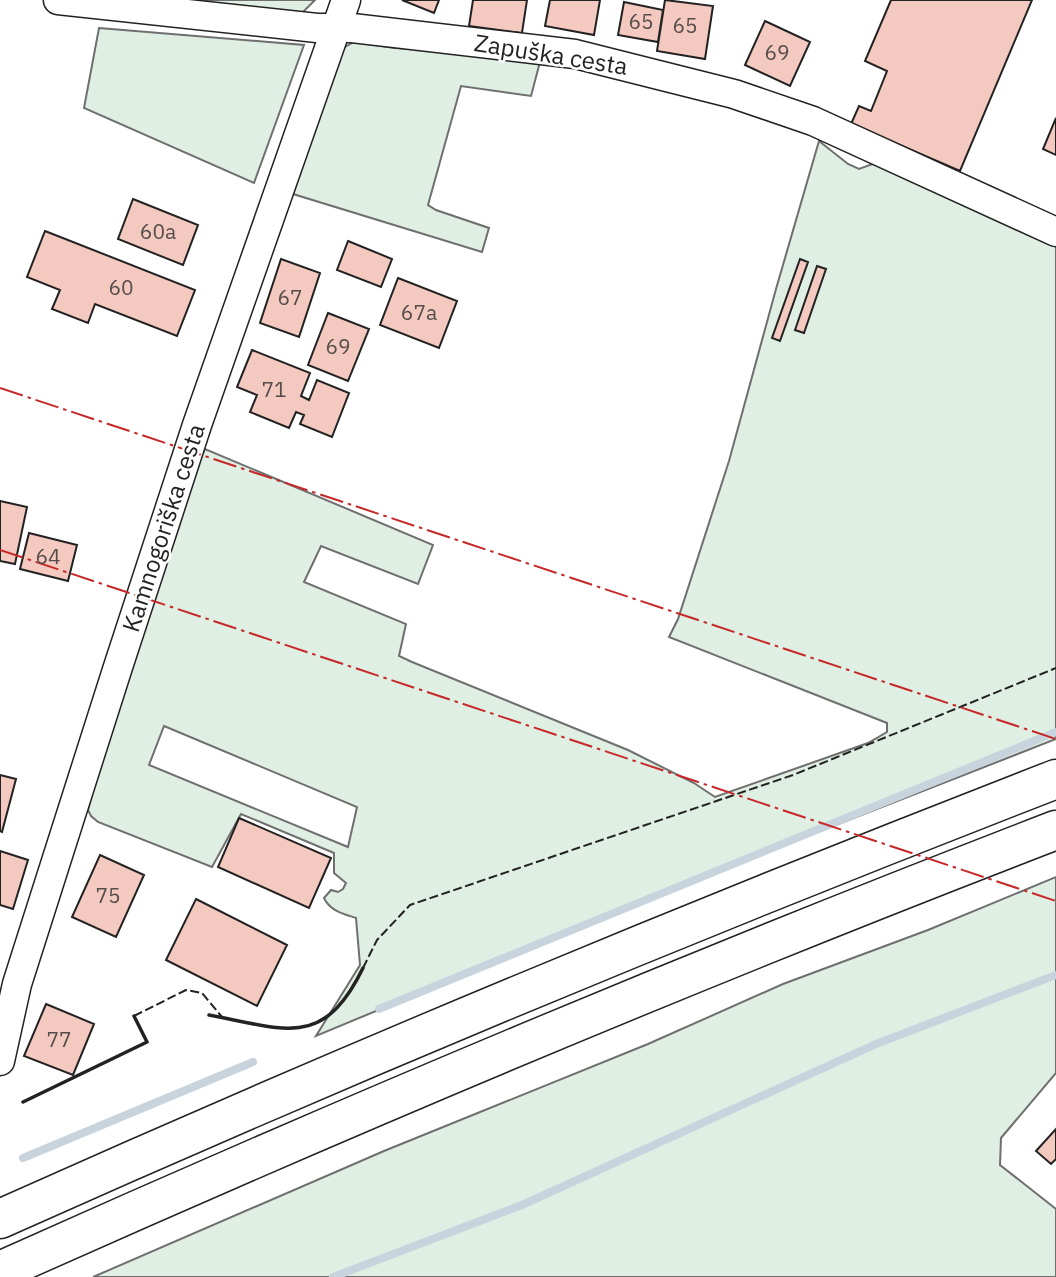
<svg xmlns="http://www.w3.org/2000/svg" width="1056" height="1277" font-family="'IBM Plex Sans',sans-serif">
<rect width="100%" height="100%" fill="#fff"/>
<path fill="#e0efe3" stroke="#6f6f6f" stroke-width="2" fill-rule="evenodd" d="M 126,0 L 315,0 L 298,17 Z
M 99,28 L 304,45 L 254,183 L 84,108 Z
M 354,42 L 395,48 L 490,53 L 540,62 L 531,96 L 461,86 L 428,205 L 436,210 L 489,228 L 482,252 L 293,194 L 339,56 L 345,47 Z
M 819,141 L 848,164 L 859,169 L 878,162 L 1056,240 L 1056,739 L 606,915 L 316,1036 L 360,965 L 356,918 C 344,914 330,911 324,898 L 331,890 L 338,892 L 343,889 L 346,883 L 334,873 L 334,853 L 241,814 L 212,867 L 98,822 L 91,816 L 88,810 C 110,716 144,626 176,535 C 186,507 191,476 205,449 L 433,545 L 418,584 L 321,546 L 304,582 L 406,624 L 399,656 L 412,662 L 628,750 L 694,783 L 715,797 L 868,743 L 887,732 L 887,723 L 669,637 L 678,619 L 729,461 L 776,289 ZM 164,726 L 357,807 L 348,847 L 149,765 Z
M 1056,877 L 1056,1073 L 1001,1138 L 1000,1165 L 1056,1209 L 1056,1277 L 93,1277 L 384,1151 L 648,1044 L 783,984 L 928,930 Z"/>
<g fill="none" stroke-linecap="round" stroke-linejoin="round">
<path stroke="#c7d3dd" stroke-width="8" d="M 379,1009 L 1056,732
M 23,1158 L 253,1062
M 333,1277 L 522,1205 L 876,1044 L 1056,975"/>
</g>
<path fill="#f3c9c0" stroke="#222" stroke-width="2" d="M 402,0 L 439,0 L 434,13 Z
M 473,0 L 527,0 L 522,33 L 469,26 Z
M 550,0 L 600,0 L 594,35 L 545,26 Z
M 665,0 L 713,6 L 705,59 L 657,51 Z
M 891,0 L 1032,0 L 960,171 L 851,124 L 859,106 L 871,111 L 887,71 L 865,61 Z
M 624,2 L 663,10 L 658,42 L 618,35 Z
M 765,21 L 810,42 L 790,86 L 745,65 Z
M 1056,118 L 1056,155 L 1043,149 Z
M 133,199 L 198,225 L 183,265 L 118,239 Z
M 45,231 L 195,290 L 177,336 L 95,304 L 88,323 L 52,309 L 60,290 L 27,277 Z
M 348,241 L 392,259 L 381,287 L 337,270 Z
M 281,259 L 320,273 L 299,337 L 260,323 Z
M 800,259 L 808,262 L 780,341 L 772,338 Z
M 817,266 L 826,269 L 804,333 L 795,330 Z
M 398,278 L 457,301 L 439,348 L 380,325 Z
M 328,313 L 369,329 L 348,381 L 308,365 Z
M 252,350 L 310,373 L 301,396 L 309,400 L 317,380 L 349,393 L 332,437 L 300,424 L 304,415 L 296,412 L 289,428 L 250,412 L 257,395 L 237,387 Z
M 0,501 L 27,507 L 15,564 L 0,561 Z
M 29,533 L 77,545 L 68,581 L 20,569 Z
M 0,775 L 16,779 L 2,832 L 0,831 Z
M 239,818 L 331,858 L 309,908 L 218,867 Z
M 0,851 L 28,860 L 13,909 L 0,905 Z
M 100,855 L 144,875 L 116,937 L 72,917 Z
M 196,899 L 287,945 L 257,1006 L 166,960 Z
M 46,1004 L 94,1024 L 73,1075 L 24,1056 Z
M 1056,1129 L 1056,1159 L 1051,1164 L 1036,1151 Z"/>
<g fill="none" stroke-linecap="round" stroke-linejoin="round">
<defs>
<path id="minor" d="M 58,0 L 317,28 L 352,28 L 575,54 L 734,94 L 813,121 L 1056,232
M 0,1061 L 17,984 L 117,670 L 197,425 L 346,0"/>
<path id="highway" d="M 0,1219 C 348,1063 700,917 1056,779
M 0,1271 C 348,1115 700,967 1056,830"/>
</defs>
<use href="#minor" stroke="#222" stroke-width="31"/>
<use href="#highway" stroke="#222" stroke-width="41"/>
<use href="#minor" stroke="#fff" stroke-width="28"/>
<use href="#highway" stroke="#fff" stroke-width="38"/>
<path stroke="#222" stroke-width="2" stroke-dasharray="9 3.5" stroke-linecap="butt" d="M 363,968 L 377,940 L 410,905 L 793,775 L 1056,668
M 134,1016 L 186,990 L 202,993 L 222,1017"/>
<path stroke="#222" stroke-width="3.5" d="M 209,1015 C 285,1029 323,1050 363,968
M 23,1102 L 147,1042 L 134,1016"/>
<path stroke="#c62828" stroke-width="2" stroke-dasharray="24 5 3.5 5" stroke-linecap="butt" d="M 0,388 L 1056,739
M 0,550 L 1056,901"/>
</g>
<g text-anchor="middle" stroke-width="5" stroke-linejoin="round" paint-order="stroke">
<g font-size="21" fill="#564c4a">
<text x="641" y="29">65</text>
<text x="685" y="33">65</text>
<text x="777" y="60">69</text>
<text x="158" y="239">60a</text>
<text x="121" y="295">60</text>
<text x="290" y="305">67</text>
<text x="419" y="320">67a</text>
<text x="338" y="354">69</text>
<text x="274" y="397">71</text>
<text x="48" y="564">64</text>
<text x="108" y="903">75</text>
<text x="59" y="1047">77</text>
</g>
<g font-size="24" fill="#222" stroke="#fff">
<text transform="translate(551 55) rotate(9)" y="8">Zapuška cesta</text>
<text transform="translate(164 528) rotate(-72)" y="8">Kamnogoriška cesta</text>
</g>
</g>
</svg>
